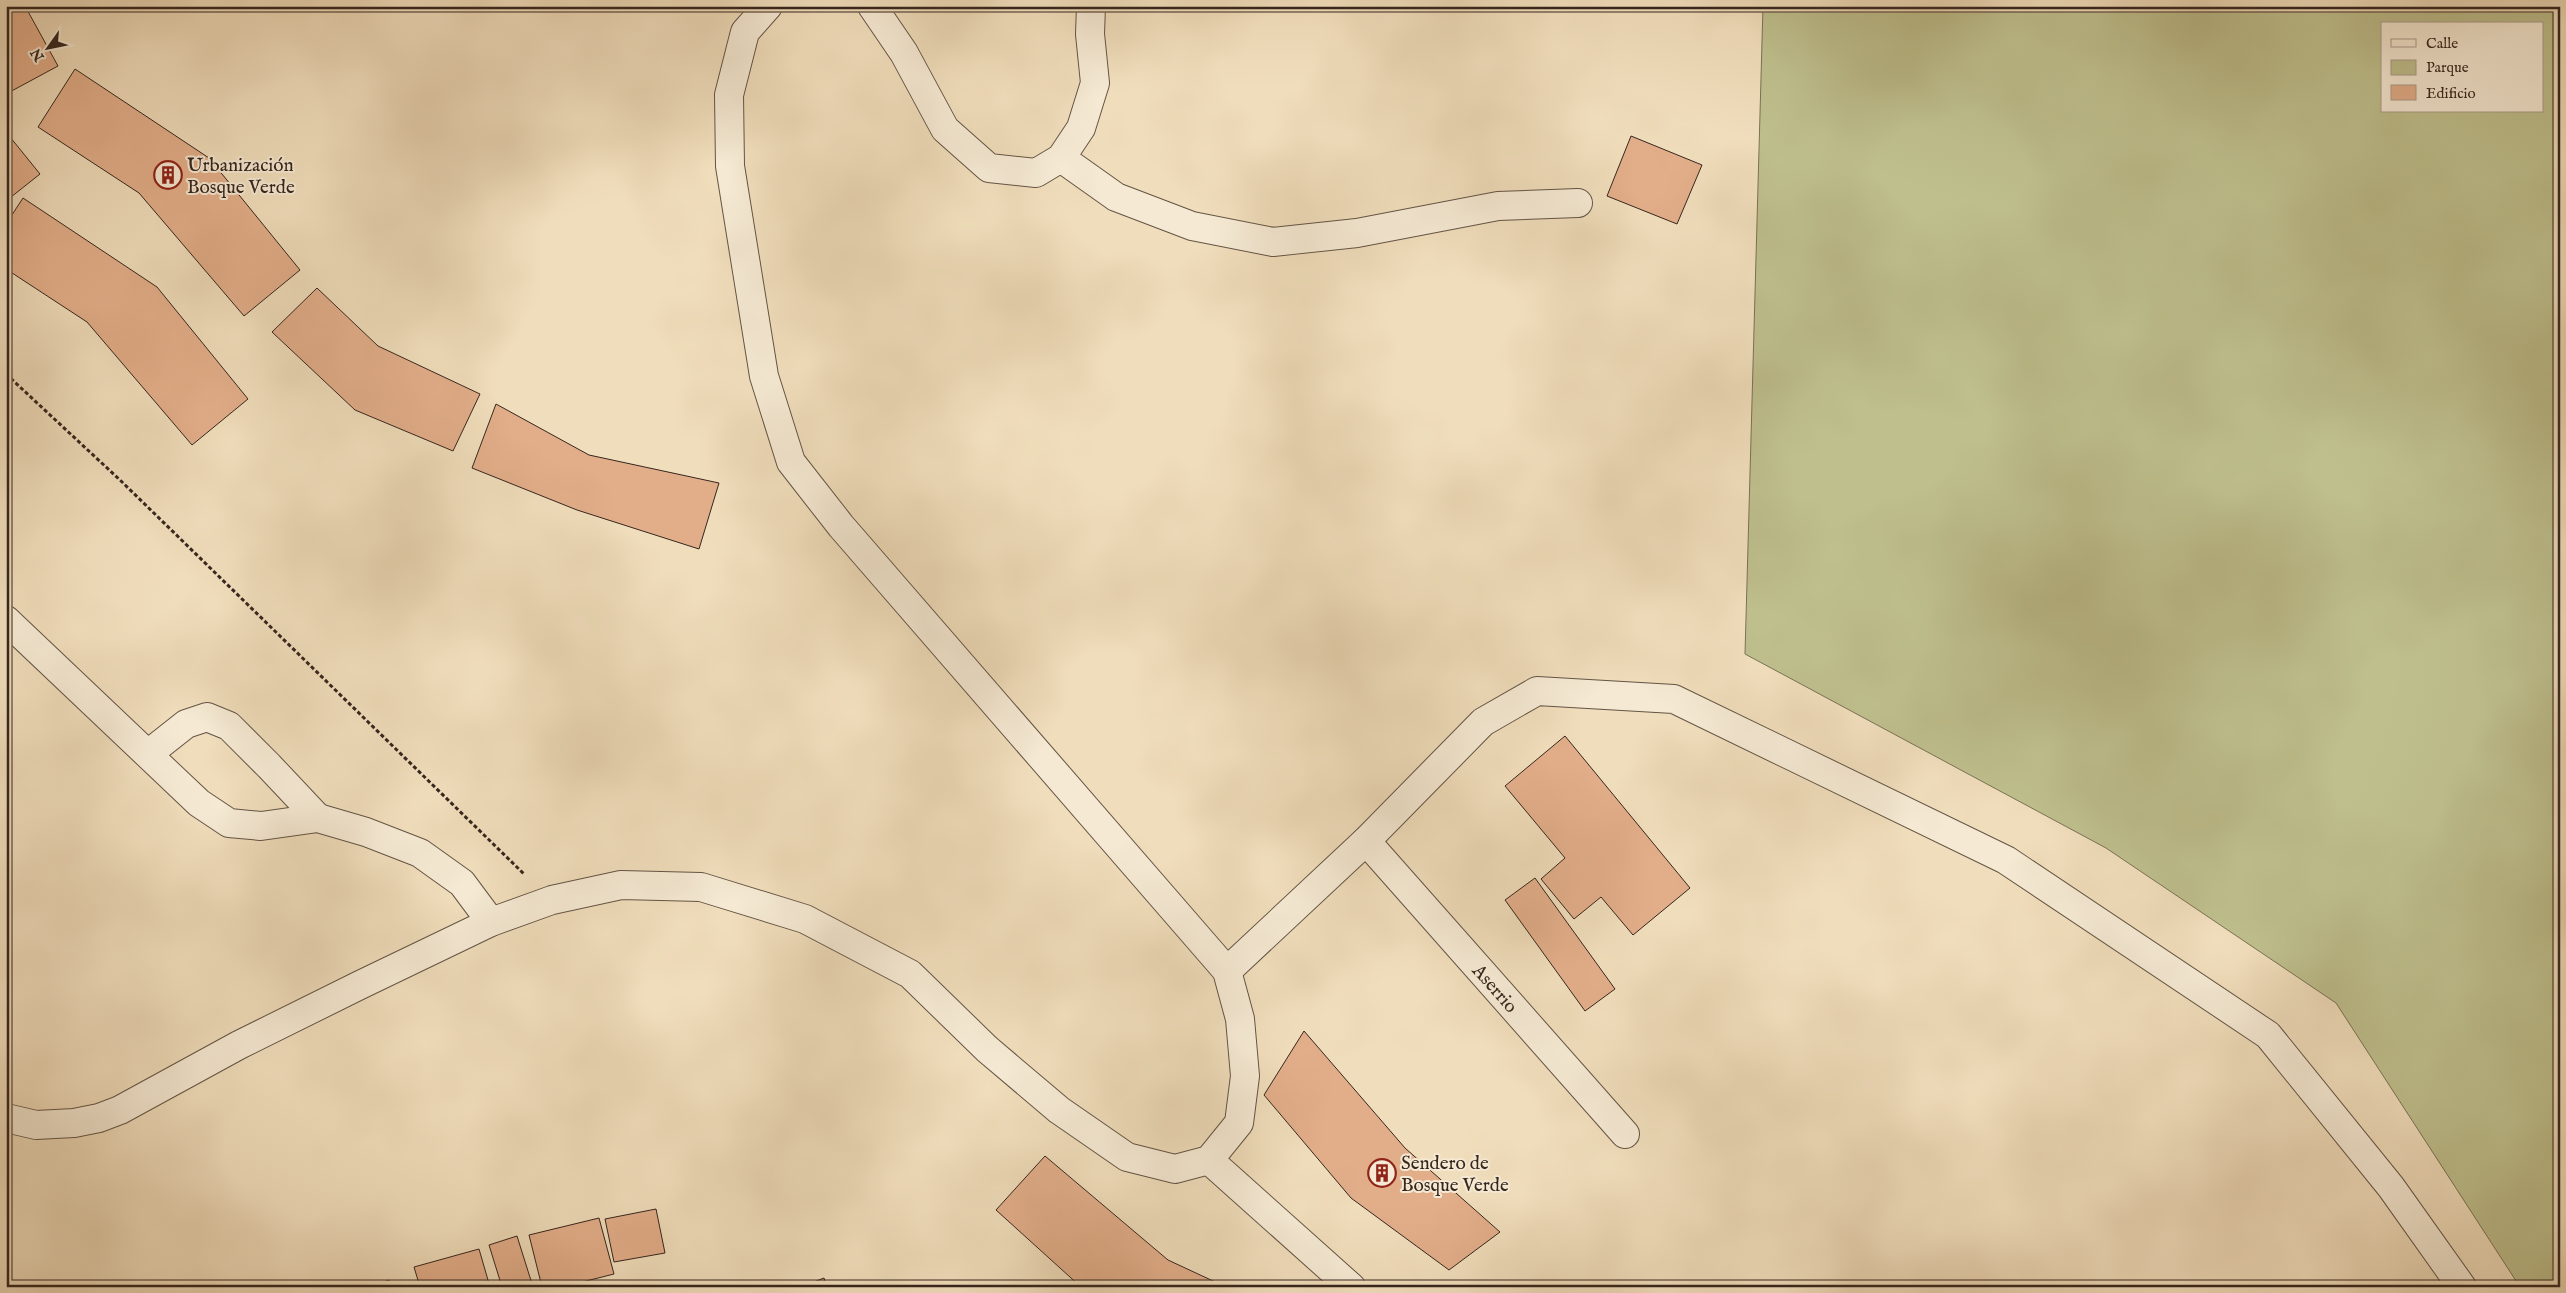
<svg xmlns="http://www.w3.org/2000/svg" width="2566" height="1293" font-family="'IM FELL English',serif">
<rect width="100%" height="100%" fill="#f0ddbb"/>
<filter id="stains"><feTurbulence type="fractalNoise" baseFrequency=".004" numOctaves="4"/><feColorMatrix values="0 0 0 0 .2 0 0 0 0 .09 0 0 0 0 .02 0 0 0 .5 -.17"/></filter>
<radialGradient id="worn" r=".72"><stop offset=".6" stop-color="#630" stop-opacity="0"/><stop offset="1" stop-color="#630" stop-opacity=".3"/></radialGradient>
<path fill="#bebf8d" stroke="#7a7256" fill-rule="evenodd" d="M 1763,6 L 2560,6 L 2560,1287 L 2520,1287 L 2336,1003 L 2106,848 L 1745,654 ZM 2382,24 L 2542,24 L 2542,111 L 2382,111 Z"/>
<path fill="#e2ae8a" stroke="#36261e" d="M 6,6 L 25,6 L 58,66 L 6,94 Z
M 75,69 L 209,158 L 300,270 L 244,316 L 139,193 L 38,127 Z
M 6,132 L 40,174 L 6,201 Z
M 1631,136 L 1702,165 L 1677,224 L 1607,196 Z
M 23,198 L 157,287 L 248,399 L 192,445 L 87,322 L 6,269 L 6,224 Z
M 317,288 L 378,346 L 480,394 L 453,451 L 355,410 L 272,332 Z
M 496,404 L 589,455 L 719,483 L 699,549 L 577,510 L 472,468 Z
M 1565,736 L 1690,888 L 1633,935 L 1601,897 L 1574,919 L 1541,879 L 1565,858 L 1505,786 Z
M 1535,878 L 1615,989 L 1585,1011 L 1505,900 Z
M 1304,1031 L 1405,1148 L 1500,1232 L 1449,1270 L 1351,1198 L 1264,1095 Z
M 1045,1156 L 1168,1260 L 1226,1287 L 1081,1287 L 996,1210 Z
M 656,1209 L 665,1253 L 614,1262 L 605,1219 Z
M 599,1218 L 614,1274 L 562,1287 L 542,1287 L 529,1235 Z
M 517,1236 L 533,1287 L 502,1287 L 489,1245 Z
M 479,1249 L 490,1287 L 420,1287 L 414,1267 Z
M 824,1278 L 827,1287 L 801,1287 Z
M 389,1280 L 391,1287 L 368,1287 Z"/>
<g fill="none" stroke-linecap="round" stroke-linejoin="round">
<defs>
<g id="minor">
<path d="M 872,6 L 904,53 L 945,129 L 989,168 L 1036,173 L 1061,158 L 1081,128 L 1095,83 L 1090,34 L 1091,6"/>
<path d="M 1061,158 L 1116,197 L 1192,226 L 1273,242 L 1357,233 L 1498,206 L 1578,203"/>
<path d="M 6,620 L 199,803 L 229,823 L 261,826 L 318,818 L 366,832 L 420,853 L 462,883 L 491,922"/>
<path d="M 148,754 L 186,724 L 207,717 L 229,726 L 269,766 L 318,818"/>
<path id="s1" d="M 1366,841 L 1625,1134"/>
<path d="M 1227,971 L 1366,841 L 1483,722 L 1537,691 L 1674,699 L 2006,860 L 2268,1035 L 2391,1187 L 2462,1287"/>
<path d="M 6,1118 L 36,1125 L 74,1123 L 99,1118 L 120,1110 L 239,1045 L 360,985 L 491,922 L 552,900 L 621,885 L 701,887 L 805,919 L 910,974 L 987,1049 L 1059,1110 L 1127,1157 L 1175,1169 L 1209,1160 L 1239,1123 L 1245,1076 L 1240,1019 L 1227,971 L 841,526 L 791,462 L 764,376 L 730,166 L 729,95 L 745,32 L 768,6"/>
<path d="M 1209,1160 L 1351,1287"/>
</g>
</defs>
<use href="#minor" stroke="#645445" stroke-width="30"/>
<path stroke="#36261e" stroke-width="3" stroke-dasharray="4 2.5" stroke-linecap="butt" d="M 6,374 L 120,480 L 524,874"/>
<use href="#minor" stroke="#f5e9d3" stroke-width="28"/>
</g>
<defs>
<symbol id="building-ring" viewBox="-11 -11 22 22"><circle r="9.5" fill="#f5e9d3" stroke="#8f2418" stroke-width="1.5"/><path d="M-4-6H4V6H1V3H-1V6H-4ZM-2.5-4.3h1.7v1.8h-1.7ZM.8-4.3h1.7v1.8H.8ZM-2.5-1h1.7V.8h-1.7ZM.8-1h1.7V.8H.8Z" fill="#8f2418"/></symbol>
</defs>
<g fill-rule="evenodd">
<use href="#building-ring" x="152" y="159" width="32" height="32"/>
<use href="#building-ring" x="1366" y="1157" width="32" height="32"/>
</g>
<g text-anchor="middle" stroke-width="4" stroke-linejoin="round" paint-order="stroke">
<g font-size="19" fill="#36261e" stroke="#f5e9d3" text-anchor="start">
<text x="187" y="171">Urbanización<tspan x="187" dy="22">Bosque Verde</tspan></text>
<text x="1401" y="1169">Sendero de<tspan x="1401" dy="22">Bosque Verde</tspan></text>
</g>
<g font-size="19" fill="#36261e" stroke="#f5e9d3">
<text dy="7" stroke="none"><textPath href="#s1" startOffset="196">Aserrio</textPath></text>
</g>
</g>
<rect width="2566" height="1293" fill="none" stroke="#f0ddbb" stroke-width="25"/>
<rect x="8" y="8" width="2551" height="1278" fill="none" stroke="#36261e" stroke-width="2.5"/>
<rect x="12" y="12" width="2541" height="1268" fill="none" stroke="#36261e"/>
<rect x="2381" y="22" width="162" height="90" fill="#f5e9d3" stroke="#a99b8b"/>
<rect x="2391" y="39" width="25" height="8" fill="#f5e9d3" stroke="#a99b8b"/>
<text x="2426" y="48" font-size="15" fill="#36261e">Calle</text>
<rect x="2391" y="60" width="25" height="15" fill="#bebf8d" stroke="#a99b8b"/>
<text x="2426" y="72" font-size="15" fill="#36261e">Parque</text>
<rect x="2391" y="85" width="25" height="15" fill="#e2ae8a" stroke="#a99b8b"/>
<text x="2426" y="98" font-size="15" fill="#36261e">Edificio</text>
<g transform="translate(48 48) rotate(237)" stroke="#f5e9d3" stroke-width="4" paint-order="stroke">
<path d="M0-4L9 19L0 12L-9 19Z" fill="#36261e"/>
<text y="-8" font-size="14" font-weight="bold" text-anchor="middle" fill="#36261e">N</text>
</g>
<rect width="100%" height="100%" filter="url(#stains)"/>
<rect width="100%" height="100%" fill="url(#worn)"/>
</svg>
